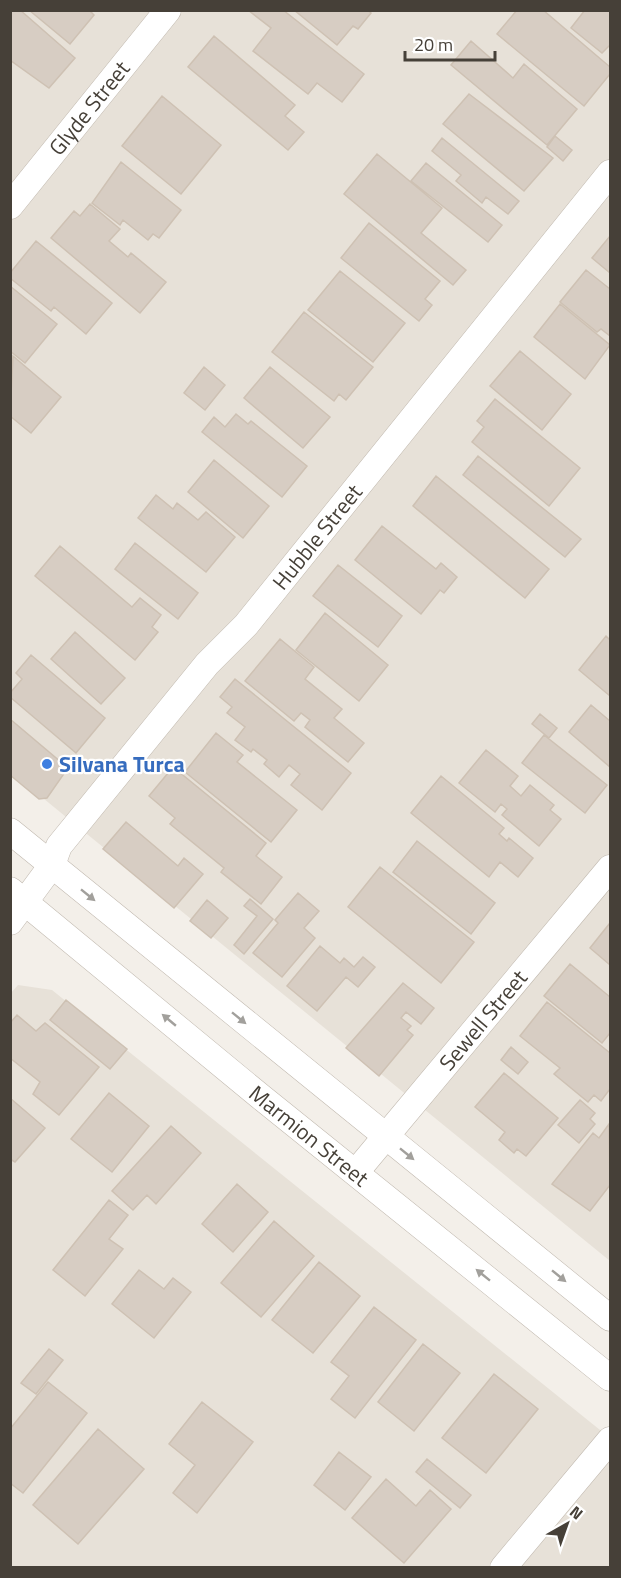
<svg xmlns="http://www.w3.org/2000/svg" width="621" height="1578" font-family="'Titillium Web',sans-serif">
<rect width="100%" height="100%" fill="#f3efe9"/>
<path fill="#e7e1d8" d="M 10,11 L 610,11 L 610,1261 L 11,772 Z
M 18,985 L 52,990 L 610,1438 L 610,1567 L 11,1568 L 10,994 Z"/>
<path fill="#d7cdc3" stroke="#cec1b3" stroke-width="1.5" d="M 10,10 L 20,10 L 75,58 L 49,88 L 10,60 Z
M 29,10 L 89,10 L 94,15 L 70,44 Z
M 248,10 L 283,10 L 364,74 L 342,102 L 317,83 L 308,94 L 253,51 L 271,28 Z
M 294,10 L 368,10 L 371,13 L 358,29 L 353,26 L 337,45 Z
M 517,10 L 543,10 L 610,67 L 610,74 L 584,106 L 497,34 Z
M 585,10 L 610,10 L 610,45 L 602,53 L 571,28 Z
M 214,36 L 295,105 L 285,116 L 304,132 L 288,150 L 188,67 Z
M 471,41 L 513,78 L 524,64 L 577,109 L 547,145 L 451,65 Z
M 469,94 L 553,158 L 524,191 L 443,124 Z
M 162,96 L 221,145 L 181,194 L 122,146 Z
M 555,136 L 572,150 L 563,161 L 547,147 Z
M 442,138 L 519,201 L 508,214 L 486,197 L 482,203 L 456,181 L 461,175 L 432,151 Z
M 377,154 L 442,208 L 421,233 L 466,270 L 453,285 L 344,194 Z
M 121,162 L 181,210 L 159,238 L 153,234 L 148,240 L 123,220 L 120,225 L 92,203 Z
M 426,163 L 502,225 L 488,242 L 411,181 Z
M 90,204 L 120,229 L 109,241 L 128,257 L 131,253 L 166,282 L 140,313 L 51,238 L 74,211 L 80,216 Z
M 369,223 L 440,281 L 425,299 L 432,305 L 419,321 L 341,258 Z
M 610,236 L 610,273 L 592,258 Z
M 36,241 L 112,303 L 86,334 L 54,307 L 51,311 L 10,278 L 10,273 Z
M 586,270 L 610,289 L 610,336 L 601,329 L 597,332 L 560,302 Z
M 340,271 L 405,323 L 373,362 L 308,310 Z
M 10,286 L 57,324 L 25,363 L 10,351 Z
M 560,304 L 610,345 L 585,379 L 534,337 Z
M 304,312 L 373,367 L 346,400 L 339,394 L 334,401 L 272,352 Z
M 520,351 L 571,394 L 542,430 L 490,386 Z
M 13,356 L 61,397 L 31,433 L 10,416 Z
M 204,367 L 225,385 L 205,410 L 184,393 Z
M 270,367 L 330,417 L 303,448 L 244,398 Z
M 495,399 L 580,468 L 549,506 L 472,442 L 484,427 L 477,421 Z
M 236,414 L 248,424 L 251,421 L 307,466 L 282,497 L 202,432 L 214,417 L 225,427 Z
M 478,456 L 581,539 L 565,557 L 463,475 Z
M 214,460 L 269,506 L 243,538 L 188,492 Z
M 436,476 L 549,569 L 525,598 L 413,506 Z
M 156,495 L 173,509 L 177,503 L 198,520 L 206,512 L 235,537 L 206,572 L 138,518 Z
M 382,526 L 436,569 L 441,563 L 457,577 L 444,593 L 440,590 L 421,614 L 355,560 Z
M 135,543 L 198,593 L 178,619 L 115,569 Z
M 60,546 L 132,607 L 140,598 L 161,615 L 152,627 L 158,632 L 135,660 L 35,576 Z
M 338,565 L 402,616 L 378,647 L 313,596 Z
M 325,613 L 388,665 L 359,701 L 296,650 Z
M 75,632 L 125,678 L 101,704 L 51,659 Z
M 606,636 L 610,640 L 610,696 L 579,670 Z
M 280,639 L 314,667 L 305,679 L 342,709 L 334,718 L 364,743 L 348,762 L 305,727 L 310,720 L 301,713 L 294,721 L 245,681 Z
M 31,655 L 105,718 L 76,753 L 10,697 L 10,693 L 22,679 L 16,673 Z
M 235,679 L 351,773 L 322,810 L 291,785 L 300,774 L 289,765 L 279,777 L 264,764 L 267,760 L 253,749 L 251,752 L 235,740 L 245,727 L 227,713 L 232,707 L 220,697 Z
M 591,705 L 610,721 L 610,767 L 569,732 Z
M 540,714 L 557,728 L 549,738 L 532,724 Z
M 10,719 L 68,768 L 47,798 L 39,799 L 10,775 Z
M 216,733 L 243,755 L 237,762 L 297,810 L 271,842 L 185,772 Z
M 544,735 L 607,785 L 585,813 L 522,763 Z
M 486,750 L 518,776 L 510,786 L 521,796 L 530,785 L 554,805 L 550,810 L 561,819 L 539,846 L 502,815 L 507,809 L 501,804 L 495,812 L 459,783 Z
M 173,767 L 266,843 L 256,856 L 282,877 L 261,904 L 221,872 L 224,868 L 170,824 L 175,818 L 149,796 Z
M 441,776 L 504,828 L 499,834 L 507,841 L 509,838 L 533,858 L 518,877 L 500,862 L 489,877 L 411,813 Z
M 126,822 L 178,866 L 184,858 L 203,874 L 174,908 L 103,849 Z
M 417,841 L 495,903 L 471,934 L 393,872 Z
M 380,867 L 474,942 L 441,983 L 348,907 Z
M 298,893 L 319,911 L 304,928 L 315,938 L 282,977 L 253,953 L 278,923 L 275,920 Z
M 250,899 L 273,919 L 244,954 L 234,945 L 257,916 L 244,906 Z
M 207,900 L 228,918 L 211,938 L 190,921 Z
M 610,923 L 610,965 L 590,948 Z
M 320,946 L 340,963 L 344,958 L 354,967 L 363,957 L 375,967 L 358,987 L 346,977 L 317,1011 L 287,986 Z
M 570,964 L 610,997 L 610,1033 L 602,1043 L 544,996 Z
M 403,983 L 434,1008 L 421,1024 L 406,1012 L 401,1018 L 411,1026 L 407,1030 L 413,1035 L 379,1076 L 346,1048 Z
M 66,1000 L 127,1049 L 110,1069 L 50,1020 Z
M 547,1002 L 610,1053 L 610,1089 L 601,1101 L 594,1095 L 588,1102 L 554,1074 L 560,1068 L 520,1036 Z
M 17,1015 L 36,1031 L 45,1023 L 99,1067 L 59,1115 L 33,1094 L 40,1082 L 10,1058 L 10,1023 Z
M 511,1047 L 528,1062 L 518,1074 L 501,1060 Z
M 504,1073 L 558,1118 L 526,1156 L 517,1149 L 514,1153 L 499,1140 L 505,1132 L 475,1107 Z
M 109,1093 L 149,1126 L 112,1172 L 71,1139 Z
M 10,1098 L 45,1128 L 15,1162 L 10,1159 Z
M 580,1100 L 595,1113 L 590,1119 L 595,1124 L 579,1143 L 558,1125 Z
M 609,1124 L 610,1185 L 590,1211 L 552,1184 L 593,1133 L 599,1138 Z
M 171,1126 L 201,1153 L 156,1204 L 147,1195 L 133,1210 L 112,1191 Z
M 237,1184 L 268,1212 L 233,1252 L 202,1224 Z
M 109,1200 L 128,1215 L 109,1239 L 123,1249 L 85,1296 L 53,1270 Z
M 274,1221 L 314,1256 L 261,1317 L 221,1283 Z
M 319,1262 L 360,1296 L 313,1353 L 272,1320 Z
M 139,1270 L 164,1289 L 173,1278 L 191,1292 L 154,1338 L 112,1304 Z
M 374,1307 L 416,1340 L 355,1418 L 331,1399 L 349,1376 L 331,1362 Z
M 423,1344 L 460,1373 L 414,1431 L 378,1402 Z
M 49,1349 L 63,1360 L 36,1394 L 21,1383 Z
M 494,1374 L 538,1409 L 486,1473 L 442,1438 Z
M 48,1382 L 87,1413 L 23,1493 L 10,1483 L 10,1429 Z
M 202,1402 L 253,1442 L 197,1513 L 173,1493 L 195,1465 L 169,1444 Z
M 98,1429 L 144,1469 L 78,1544 L 33,1505 Z
M 339,1452 L 371,1477 L 345,1510 L 314,1485 Z
M 427,1459 L 471,1495 L 460,1508 L 416,1472 Z
M 386,1479 L 416,1506 L 430,1490 L 451,1509 L 404,1563 L 352,1518 Z"/>
<g fill="none" stroke-linecap="round" stroke-linejoin="round">
<defs>
<g id="minor">
<path id="s1" d="M 10,206 L 168,10"/>
<path d="M 10,831 L 610,1318"/>
<path id="s2" d="M 10,890 L 261,1097 L 610,1378"/>
<path id="s3" d="M 10,922 L 52,865 L 59,846 L 207,664 L 246,625 L 610,173"/>
<path id="s4" d="M 356,1172 L 610,868"/>
<path d="M 503,1568 L 610,1440"/>
</g>
</defs>
<use href="#minor" stroke="#c1b9af" stroke-width="27"/>
<use href="#minor" stroke="#fff" stroke-width="26"/>
</g>
<defs><path id="oneway-solid" d="M-6-.8H1V-3.2L6.5 0L1 3.2V.8H-6Z" transform="scale(1.5)"/></defs>
<g fill="#a2a09c">
<use href="#oneway-solid" transform="translate(88 895) rotate(39)"/>
<use href="#oneway-solid" transform="translate(239 1018) rotate(39)"/>
<use href="#oneway-solid" transform="translate(169 1020) rotate(-140)"/>
<use href="#oneway-solid" transform="translate(407 1154) rotate(39)"/>
<use href="#oneway-solid" transform="translate(483 1275) rotate(-141)"/>
<use href="#oneway-solid" transform="translate(559 1276) rotate(39)"/>
</g>
<circle fill="#3f7fe0" stroke="#fff" stroke-width="2" cx="47" cy="764" r="6"/>
<g text-anchor="middle" stroke-width="4.5" stroke-linejoin="round" paint-order="stroke">
<g font-size="22" fill="#464038" stroke="#fff">
<text dy="8" stroke="none"><textPath href="#s1" startOffset="126">Glyde Street</textPath></text>
<text dy="8" stroke="none"><textPath href="#s3" startOffset="494">Hubble Street</textPath></text>
<text dy="8" stroke="none"><textPath href="#s4" startOffset="198">Sewell Street</textPath></text>
<text dy="8" stroke="none"><textPath href="#s2" startOffset="387">Marmion Street</textPath></text>
</g>
<g font-size="22" font-weight="bold" fill="#366cbe" stroke="#fff" text-anchor="start">
<text x="59" y="772">Silvana Turca</text>
</g>
</g>
<rect width="621" height="1578" fill="none" stroke="#464038" stroke-width="24"/>
<g transform="translate(567 1524) rotate(40)" stroke="#ffffff" stroke-width="4.5" paint-order="stroke">
<path d="M0-4.5L10 22L0 15L-10 22Z" fill="#464038"/>
<text y="-9" font-size="16" font-weight="bold" text-anchor="middle" fill="#464038">N</text>
</g>
<path d="M405 51v9h90v-9" fill="none" stroke="#464038" stroke-width="3"/>
<text x="414" y="51" font-size="18" fill="#464038" stroke="#ffffff" stroke-width="4.5" paint-order="stroke">20 m</text>
</svg>
